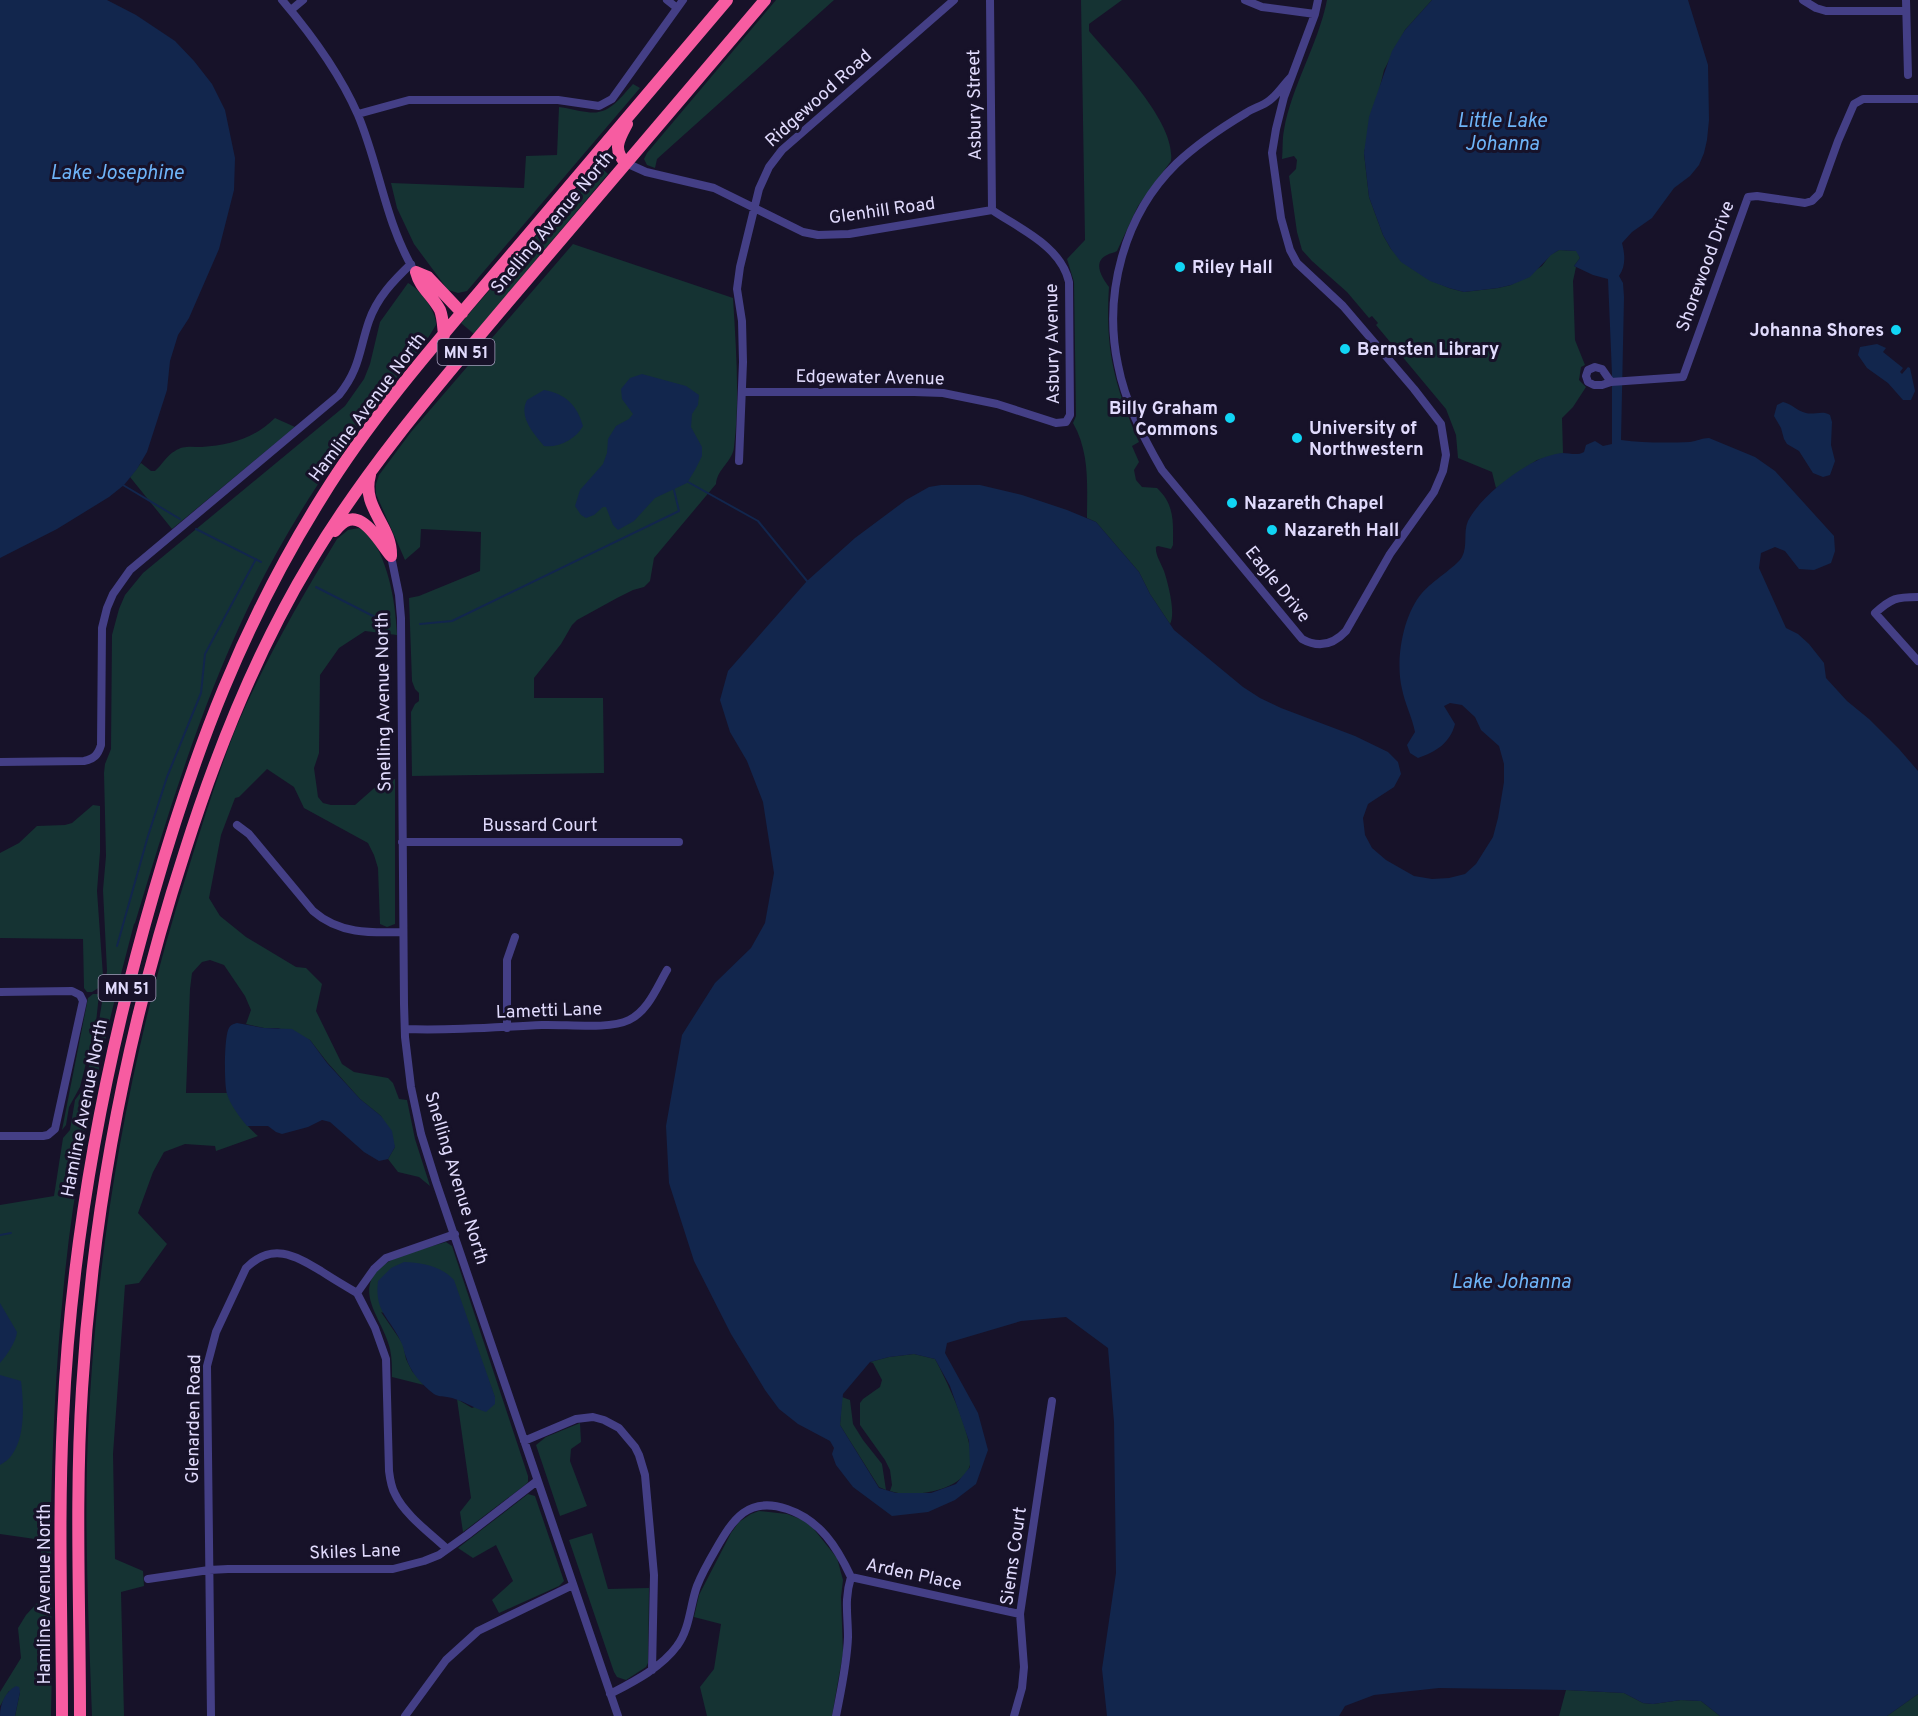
<svg xmlns="http://www.w3.org/2000/svg" width="1918" height="1716" font-family="Overpass,sans-serif">
<rect width="100%" height="100%" fill="#171229"/>
<path fill="#153333" d="M 776,0 L 834,0 L 657,159 L 655,168 L 647,165 L 644,159 L 647,153 Z
M 1081,0 L 1122,0 L 1089,24 L 1089,31 C 1114,61 1176,121 1171,161 L 1138,206 L 1117,251 C 1114,253 1110,253 1107,255 C 1092,262 1102,278 1109,287 C 1105,350 1114,384 1139,442 L 1132,446 L 1139,462 L 1134,470 L 1136,480 L 1142,487 L 1157,488 C 1175,505 1173,522 1173,545 L 1171,549 L 1158,546 L 1156,547 C 1155,555 1161,563 1164,571 C 1168,583 1176,613 1170,624 L 1150,594 L 1139,572 L 1096,522 L 1087,518 C 1087,485 1090,453 1073,423 L 1076,416 L 1074,282 L 1067,259 L 1085,240 Z
M 1327,0 L 1432,0 L 1405,30 L 1384,70 L 1364,153 L 1369,197 L 1383,235 L 1391,249 L 1430,280 L 1449,288 L 1464,292 L 1498,288 L 1511,285 L 1542,266 L 1550,255 L 1559,250 L 1577,251 L 1580,258 L 1574,266 L 1576,267 L 1573,281 L 1575,340 L 1585,365 L 1581,367 L 1579,380 L 1586,387 L 1573,407 L 1562,418 L 1563,453 L 1537,460 L 1496,488 L 1492,472 L 1458,458 L 1456,435 L 1446,409 L 1376,325 L 1378,323 L 1372,316 L 1369,318 L 1347,292 L 1312,261 L 1302,250 L 1297,232 L 1289,176 L 1296,169 L 1297,160 L 1294,156 L 1282,159 C 1283,150 1282,140 1284,130 C 1292,85 1318,45 1327,0 Z
M 633,84 L 640,88 L 467,291 L 458,293 L 448,290 L 414,244 L 397,208 L 391,183 L 524,188 L 526,156 L 557,155 L 559,107 C 568,108 577,111 587,112 C 609,116 620,98 633,84 Z
M 598,165 L 608,174 L 474,334 L 461,323 Z
M 573,244 L 733,298 C 736,348 740,398 734,447 C 733,461 717,469 716,484 L 654,558 L 650,581 L 644,587 L 633,590 L 617,598 L 577,620 L 572,625 L 561,644 L 534,678 L 534,698 L 603,698 L 604,773 L 412,776 L 411,712 L 415,704 L 419,701 L 419,693 L 415,689 L 412,681 L 409,598 L 419,596 L 480,571 L 481,532 L 421,529 L 420,547 L 405,560 L 376,494 L 376,484 L 379,475 L 411,432 Z
M 408,283 C 420,289 437,312 436,325 L 428,338 C 406,367 382,395 360,424 C 318,480 277,547 247,610 C 199,711 167,817 135,923 L 134,924 C 102,1045 74,1169 63,1294 C 56,1364 53,1436 51,1507 C 50,1577 53,1646 51,1716 L 15,1716 L 20,1692 L 9,1691 L 0,1706 L 0,1692 L 21,1658 L 18,1628 L 26,1615 L 39,1601 L 41,1550 L 35,1539 L 0,1534 L 0,1205 L 54,1196 L 63,1138 L 70,1130 L 75,1100 L 84,1088 L 99,1021 L 107,971 L 103,890 L 106,856 L 104,773 L 105,764 L 111,749 L 112,635 L 119,609 L 125,595 L 143,573 L 345,406 L 364,379 L 370,364 L 380,322 Z
M 275,418 L 295,427 L 172,529 L 130,477 L 141,463 L 151,471 L 155,471 C 162,465 167,455 175,451 C 183,445 193,447 202,447 C 230,445 255,438 275,418 Z
M 365,527 C 388,560 395,596 397,635 L 365,631 L 339,648 L 320,675 L 319,753 L 314,768 L 318,797 L 323,803 L 331,805 L 355,805 L 380,783 L 395,779 L 395,924 L 387,927 L 380,924 L 378,868 L 374,855 L 368,843 L 304,808 L 294,787 L 267,769 L 239,797 L 235,798 L 221,835 L 209,898 L 220,916 L 246,937 L 296,967 L 306,968 L 322,984 L 316,1011 L 342,1064 L 354,1072 L 388,1078 L 393,1083 L 399,1099 L 407,1100 L 415,1139 L 430,1186 L 419,1177 L 398,1172 L 388,1159 L 395,1147 L 381,1116 L 360,1099 L 327,1062 L 310,1040 L 278,1028 L 264,1028 L 246,1024 L 251,1010 L 245,996 L 224,965 L 210,960 L 202,962 L 192,973 L 190,989 L 186,1093 L 227,1093 C 235,1110 243,1123 258,1136 L 216,1151 L 215,1146 L 185,1144 L 164,1152 L 153,1172 L 138,1213 L 167,1244 L 139,1283 L 125,1285 L 113,1454 L 115,1559 L 143,1571 L 144,1586 L 121,1592 L 124,1716 L 92,1716 C 89,1632 85,1548 87,1464 C 93,1263 126,1065 187,873 C 202,825 217,776 236,728 C 264,662 300,600 337,539 L 348,530 Z
M 93,805 L 100,806 L 100,852 L 97,891 L 103,976 L 100,987 L 92,992 L 87,992 L 84,988 L 83,939 L 0,938 L 0,853 L 19,843 L 37,826 L 65,825 L 72,823 Z
M 93,994 L 99,994 L 96,1023 L 80,1087 L 69,1107 L 66,1125 L 62,1130 L 88,998 Z
M 446,1242 L 452,1246 L 528,1476 L 528,1482 L 525,1485 L 463,1532 L 460,1512 L 471,1498 L 457,1399 L 472,1408 L 495,1398 L 479,1354 L 381,1312 L 403,1344 L 406,1359 L 412,1371 L 424,1385 L 392,1377 C 392,1368 392,1358 390,1349 C 383,1318 348,1288 388,1262 C 401,1254 430,1247 446,1242 Z
M 914,1354 L 935,1359 C 946,1379 979,1447 969,1468 C 963,1480 952,1485 941,1489 C 926,1494 905,1496 890,1491 L 892,1485 L 890,1470 L 885,1460 L 860,1425 L 860,1403 L 863,1399 L 880,1387 L 882,1380 L 873,1363 L 870,1362 L 889,1357 Z
M 842,1397 L 850,1400 L 853,1424 L 863,1440 L 882,1464 L 886,1490 L 879,1487 L 840,1425 Z
M 580,1423 L 581,1442 L 571,1449 L 570,1461 L 587,1506 L 560,1516 L 536,1445 L 546,1437 Z
M 528,1494 L 535,1496 L 564,1581 L 559,1586 L 499,1613 L 492,1600 L 513,1581 L 496,1545 L 473,1558 L 458,1548 Z
M 759,1511 L 787,1514 L 803,1520 L 813,1528 L 837,1558 L 843,1580 L 841,1597 L 843,1653 L 832,1716 L 707,1716 L 700,1687 L 714,1669 L 721,1624 L 694,1617 L 699,1595 L 731,1533 L 739,1522 L 751,1514 Z
M 592,1533 L 608,1589 L 649,1588 L 648,1663 L 646,1667 L 626,1680 L 617,1677 L 614,1672 L 569,1540 Z
M 1566,1690 L 1624,1693 L 1643,1703 L 1653,1704 L 1681,1700 L 1701,1701 L 1720,1716 L 1559,1716 Z
M 1918,1694 L 1918,1716 L 1887,1716 Z"/>
<path fill="#12264d" fill-rule="evenodd" d="M 0,0 L 107,0 L 136,15 L 175,41 L 194,61 L 212,84 L 225,110 L 235,158 L 234,190 L 219,249 L 189,318 L 178,335 L 170,361 L 167,390 L 147,452 L 137,469 L 124,485 L 109,497 L 57,529 L 0,558 Z
M 1432,0 L 1688,0 L 1708,65 L 1709,120 L 1707,140 L 1704,153 L 1699,165 L 1690,176 L 1674,188 L 1652,218 L 1632,232 L 1622,243 C 1625,255 1626,266 1619,276 L 1623,283 L 1624,297 L 1621,440 C 1643,443 1667,443 1690,442 C 1697,441 1702,438 1709,438 L 1755,457 L 1775,471 L 1834,536 L 1835,551 L 1831,563 L 1814,570 L 1799,569 L 1785,551 L 1775,547 L 1761,553 L 1759,568 L 1786,628 L 1798,634 L 1809,644 L 1824,663 L 1826,678 L 1847,701 L 1869,719 L 1899,749 L 1918,771 L 1918,1694 L 1887,1716 L 1720,1716 L 1701,1701 L 1681,1700 L 1653,1704 L 1643,1703 L 1624,1693 L 1566,1690 L 1439,1688 L 1374,1695 L 1345,1706 L 1339,1716 L 1107,1716 L 1102,1669 L 1116,1573 L 1114,1422 L 1108,1348 L 1066,1317 L 1021,1321 L 947,1343 L 945,1353 L 978,1413 L 988,1450 L 976,1484 L 955,1500 L 928,1512 L 892,1516 L 853,1487 L 836,1465 L 832,1454 L 834,1448 L 830,1441 L 798,1424 L 779,1409 L 765,1390 L 731,1334 L 694,1261 L 669,1183 L 666,1126 L 682,1035 L 715,983 L 751,948 L 765,923 L 774,873 L 763,802 L 747,761 L 730,732 L 720,700 L 728,671 L 807,581 L 855,538 L 906,500 L 929,487 L 941,485 L 980,485 L 1022,495 L 1067,510 L 1096,522 L 1139,572 L 1150,594 L 1174,630 L 1243,687 L 1260,698 L 1281,708 L 1355,736 L 1388,752 L 1398,762 L 1401,774 L 1394,787 L 1368,804 L 1363,818 L 1365,835 L 1372,848 L 1386,860 L 1414,876 L 1432,879 L 1449,878 L 1465,874 L 1476,864 L 1493,837 L 1498,818 L 1504,782 L 1504,764 L 1499,746 L 1481,730 L 1475,717 L 1462,705 L 1450,703 L 1444,706 L 1455,724 C 1450,743 1436,752 1418,758 L 1410,753 L 1407,745 L 1415,732 C 1412,717 1405,704 1402,689 C 1395,660 1403,615 1422,593 C 1432,581 1456,567 1462,557 C 1468,546 1463,532 1468,521 C 1480,498 1512,473 1536,461 C 1543,457 1554,454 1562,453 C 1570,453 1577,456 1584,452 L 1586,445 L 1595,441 L 1603,446 L 1612,444 L 1612,374 L 1608,279 L 1593,275 L 1574,266 L 1580,258 L 1576,251 L 1559,250 L 1551,255 L 1530,277 L 1511,285 L 1498,288 L 1464,292 L 1449,288 L 1430,281 L 1401,262 L 1391,249 L 1383,235 L 1369,197 L 1364,153 L 1369,117 L 1392,51 L 1405,30 ZM 914,1354 L 935,1359 L 950,1386 L 969,1441 L 970,1467 L 956,1484 L 931,1493 L 896,1493 L 879,1488 L 840,1425 L 843,1394 L 870,1362 L 889,1357 Z
M 1877,344 L 1886,348 L 1883,352 L 1903,368 L 1900,372 L 1902,374 L 1908,367 L 1910,368 L 1915,391 L 1911,400 L 1903,400 L 1888,383 L 1867,368 L 1858,355 L 1860,347 Z
M 642,374 L 686,386 L 699,395 L 698,405 L 692,414 L 691,427 L 702,447 L 702,456 L 695,470 L 687,483 L 655,498 L 634,521 L 618,530 L 613,525 L 606,507 L 603,507 L 594,515 L 586,518 L 581,515 L 575,506 L 580,490 L 603,464 L 607,453 L 608,439 L 616,426 L 629,419 L 633,414 L 622,399 L 621,389 L 630,378 Z
M 544,390 C 566,394 577,405 583,426 C 576,439 559,448 544,446 C 534,434 518,417 527,400 Z
M 1783,402 C 1792,404 1797,411 1806,413 C 1814,415 1823,410 1830,415 L 1832,422 L 1831,445 L 1835,461 L 1830,475 L 1823,477 L 1813,473 L 1799,451 L 1787,444 L 1784,439 L 1781,428 L 1774,416 L 1777,405 Z
M 237,1023 L 264,1028 L 292,1029 L 310,1040 L 327,1063 L 360,1099 L 381,1116 L 392,1131 L 395,1147 L 388,1159 L 379,1161 L 364,1152 L 330,1122 L 322,1120 L 308,1127 L 282,1134 L 276,1132 L 268,1126 L 247,1126 C 239,1116 231,1106 227,1094 C 224,1084 224,1036 229,1028 C 231,1024 234,1024 237,1023 Z
M 404,1262 C 423,1263 441,1266 454,1280 L 495,1397 L 495,1404 L 486,1412 C 473,1408 461,1399 447,1397 C 442,1396 439,1397 434,1394 C 422,1385 410,1372 406,1357 C 404,1353 404,1348 402,1344 C 391,1318 374,1313 378,1281 L 391,1268 Z
M 0,1303 L 17,1332 C 16,1342 7,1355 0,1363 Z
M 0,1375 L 21,1381 C 24,1406 27,1452 0,1465 Z
M 16,1686 L 19,1687 L 20,1692 L 15,1716 L 0,1716 C 0,1704 5,1692 16,1686 Z"/>
<g fill="none" stroke-linecap="round" stroke-linejoin="round">
<path stroke="#12264d" stroke-width="2" d="M 688,482 L 758,521 L 807,581
M 123,485 L 180,519
M 196,529 L 261,562
M 316,587 L 373,616 L 389,622
M 420,624 L 452,621 L 679,511 L 674,490
M 117,946 L 148,836 L 167,777 L 201,693 L 205,654 L 256,559
M 0,1235 L 11,1233"/>
<path stroke="#443f86" stroke-width="8" d="M 282,0 C 311,34 340,74 358,115 C 379,165 385,220 412,267
M 667,0 L 677,8
M 990,0 L 992,210
M 1245,0 L 1262,7 L 1315,14
M 1803,0 L 1816,8 L 1826,11 L 1906,11
M 1906,0 L 1908,75
M 291,10 L 303,0
M 1291,77 C 1284,84 1278,94 1270,100 C 1263,106 1253,108 1246,113 C 1221,128 1197,144 1176,164 C 1124,215 1103,294 1118,365 C 1125,402 1143,437 1162,470 L 1302,639 C 1318,648 1333,645 1346,631 L 1390,554 L 1434,492 L 1443,471 L 1446,455 L 1441,424 L 1414,389 L 1343,306 L 1297,263 L 1290,250 L 1281,218 L 1272,153 L 1276,129 L 1284,97 L 1315,14 L 1318,0
M 358,114 L 409,100 L 558,100 L 599,106 L 612,99 L 683,0
M 626,163 L 646,172 L 714,188 L 803,232 L 818,235 L 849,234 L 992,210 C 1020,229 1061,246 1069,282 L 1070,415 L 1066,422 L 1056,423 L 997,404 L 943,393 L 914,392 L 742,392
M 1611,382 L 1602,369 L 1595,367 L 1588,370 L 1586,376 L 1588,382 L 1594,385 L 1602,385 L 1611,382 L 1683,377 L 1748,197 L 1757,196 L 1805,203 L 1812,201 L 1819,194 L 1838,141 L 1854,104 L 1863,99 L 1918,99
M 739,461 L 743,362 L 742,321 L 737,289 L 740,267 L 759,189 L 769,167 L 782,150 L 954,0
M 391,556 L 399,595 L 401,618 L 404,1004 L 405,1037 L 411,1087 L 421,1134 L 436,1182 L 618,1716
M 1918,597 C 1896,597 1892,598 1875,613 L 1918,661
M 0,762 L 84,761 C 94,759 98,755 101,745 L 102,628 L 107,608 L 113,594 L 130,570 L 339,395 C 360,369 359,350 369,321 C 377,298 393,281 411,264
M 237,825 L 249,834 L 313,911 C 339,934 370,933 403,932
M 402,842 L 679,842
M 0,992 L 72,991 L 80,995 L 83,1001 L 55,1129 L 48,1135 L 43,1136 L 0,1136
M 507,1028 L 507,960 L 515,937
M 405,1029 C 451,1031 496,1027 542,1025 C 566,1024 608,1030 629,1020 C 648,1011 657,987 667,970
M 357,1293 L 375,1328 L 386,1359 L 389,1471 C 390,1479 391,1487 395,1494 C 404,1514 431,1534 447,1549
M 524,1441 L 576,1419 L 593,1417 L 604,1420 L 619,1428 L 635,1447 L 639,1455 L 645,1475 L 654,1575 L 652,1670
M 148,1579 L 209,1570 L 228,1569 L 393,1569 L 424,1561 L 439,1555 L 467,1535 L 537,1481
M 610,1694 C 633,1682 661,1668 677,1646 C 690,1629 690,1605 697,1586 C 702,1573 709,1561 716,1549 C 733,1519 748,1496 787,1509 C 820,1520 837,1547 851,1577 L 1020,1614
M 211,1716 L 207,1366 L 216,1332 L 246,1268 C 272,1242 294,1255 321,1271 C 333,1279 345,1286 357,1293 L 374,1269 L 386,1258 L 455,1234
M 405,1716 L 446,1660 L 478,1631 L 573,1585
M 836,1716 C 841,1690 847,1664 848,1637 C 848,1615 844,1600 851,1577
M 1014,1716 L 1022,1688 L 1024,1667 L 1020,1614 L 1052,1401"/>
<path stroke="#f75ca1" stroke-width="12" d="M 626,163 C 612,150 619,139 627,124
M 416,272 C 420,288 432,295 440,310 C 443,318 443,326 444,335
M 416,272 L 428,277 L 462,313
M 370,475 C 361,508 392,525 391,556
M 335,531 C 358,500 377,539 391,556
M 62,1716 C 62,1617 58,1518 63,1419 C 71,1240 104,1064 154,892 C 195,750 243,623 322,497 C 372,416 436,343 498,270 C 574,180 650,90 727,0
M 80,1716 C 80,1607 75,1498 82,1389 C 93,1206 128,1026 185,851 C 217,750 256,652 311,561 C 367,467 439,384 509,301 C 594,201 680,101 765,0"/>
</g>
<g fill="#11d5f4" stroke="#171229" stroke-width="2">
<circle cx="1180" cy="267" r="6"/>
<circle cx="1896" cy="330" r="6"/>
<circle cx="1345" cy="349" r="6"/>
<circle cx="1230" cy="418" r="6"/>
<circle cx="1297" cy="438" r="6"/>
<circle cx="1232" cy="503" r="6"/>
<circle cx="1272" cy="530" r="6"/>
</g>
<g text-anchor="middle" stroke-width="6" stroke-linejoin="round" paint-order="stroke">
<g fill="#171229" stroke="#a49fbd" stroke-width="1.5">
<rect x="437.5" y="339" width="57" height="26" rx="4.5"/>
<rect x="98.5" y="975" width="57" height="26" rx="4.5"/>
</g>
<g font-size="16" font-weight="bold" fill="#e1dbfd">
<text x="466" y="358">MN 51</text>
<text x="127" y="994">MN 51</text>
</g>
<g font-size="18" fill="#e1dbfd" stroke="#171229">
<text transform="translate(818 98) rotate(-42)" y="6">Ridgewood Road</text>
<text transform="translate(974 105) rotate(-91)" y="6">Asbury Street</text>
<text transform="translate(882 210) rotate(-8)" y="6">Glenhill Road</text>
<text transform="translate(552 222) rotate(-50)" y="6">Snelling Avenue North</text>
<text transform="translate(1705 266) rotate(-70)" y="6">Shorewood Drive</text>
<text transform="translate(1052 344) rotate(-91)" y="6">Asbury Avenue</text>
<text transform="translate(870 377) rotate(1)" y="6">Edgewater Avenue</text>
<text transform="translate(367 407) rotate(-53)" y="6">Hamline Avenue North</text>
<text transform="translate(1278 584) rotate(51)" y="6">Eagle Drive</text>
<text transform="translate(383 702) rotate(-91)" y="6">Snelling Avenue North</text>
<text x="540" y="831">Bussard Court</text>
<text transform="translate(549 1010) rotate(-2)" y="6">Lametti Lane</text>
<text transform="translate(84 1108) rotate(-79)" y="6">Hamline Avenue North</text>
<text transform="translate(457 1178) rotate(73)" y="6">Snelling Avenue North</text>
<text transform="translate(193 1419) rotate(-89)" y="6">Glenarden Road</text>
<text transform="translate(355 1551) rotate(-2)" y="6">Skiles Lane</text>
<text transform="translate(1013 1556) rotate(-82)" y="6">Siems Court</text>
<text transform="translate(914 1574) rotate(12)" y="6">Arden Place</text>
<text transform="translate(44 1594) rotate(-90)" y="6">Hamline Avenue North</text>
</g>
<g font-size="18" font-weight="bold" fill="#e1dbfd" stroke="#171229" text-anchor="start">
<text x="1192" y="273">Riley Hall</text>
<text x="1884" y="336" text-anchor="end">Johanna Shores</text>
<text x="1357" y="355">Bernsten Library</text>
<text x="1218" y="414" text-anchor="end">Billy Graham<tspan x="1218" dy="21">Commons</tspan></text>
<text x="1309" y="434">University of<tspan x="1309" dy="21">Northwestern</tspan></text>
<text x="1244" y="509">Nazareth Chapel</text>
<text x="1284" y="536">Nazareth Hall</text>
</g>
<g font-size="20" font-style="italic" fill="#6eb4f8" stroke="#171229">
<text x="1502" y="127">Little Lake<tspan x="1502" dy="23">Johanna</tspan></text>
<text x="117" y="179">Lake Josephine</text>
<text x="1511" y="1288">Lake Johanna</text>
</g>
</g>
</svg>
